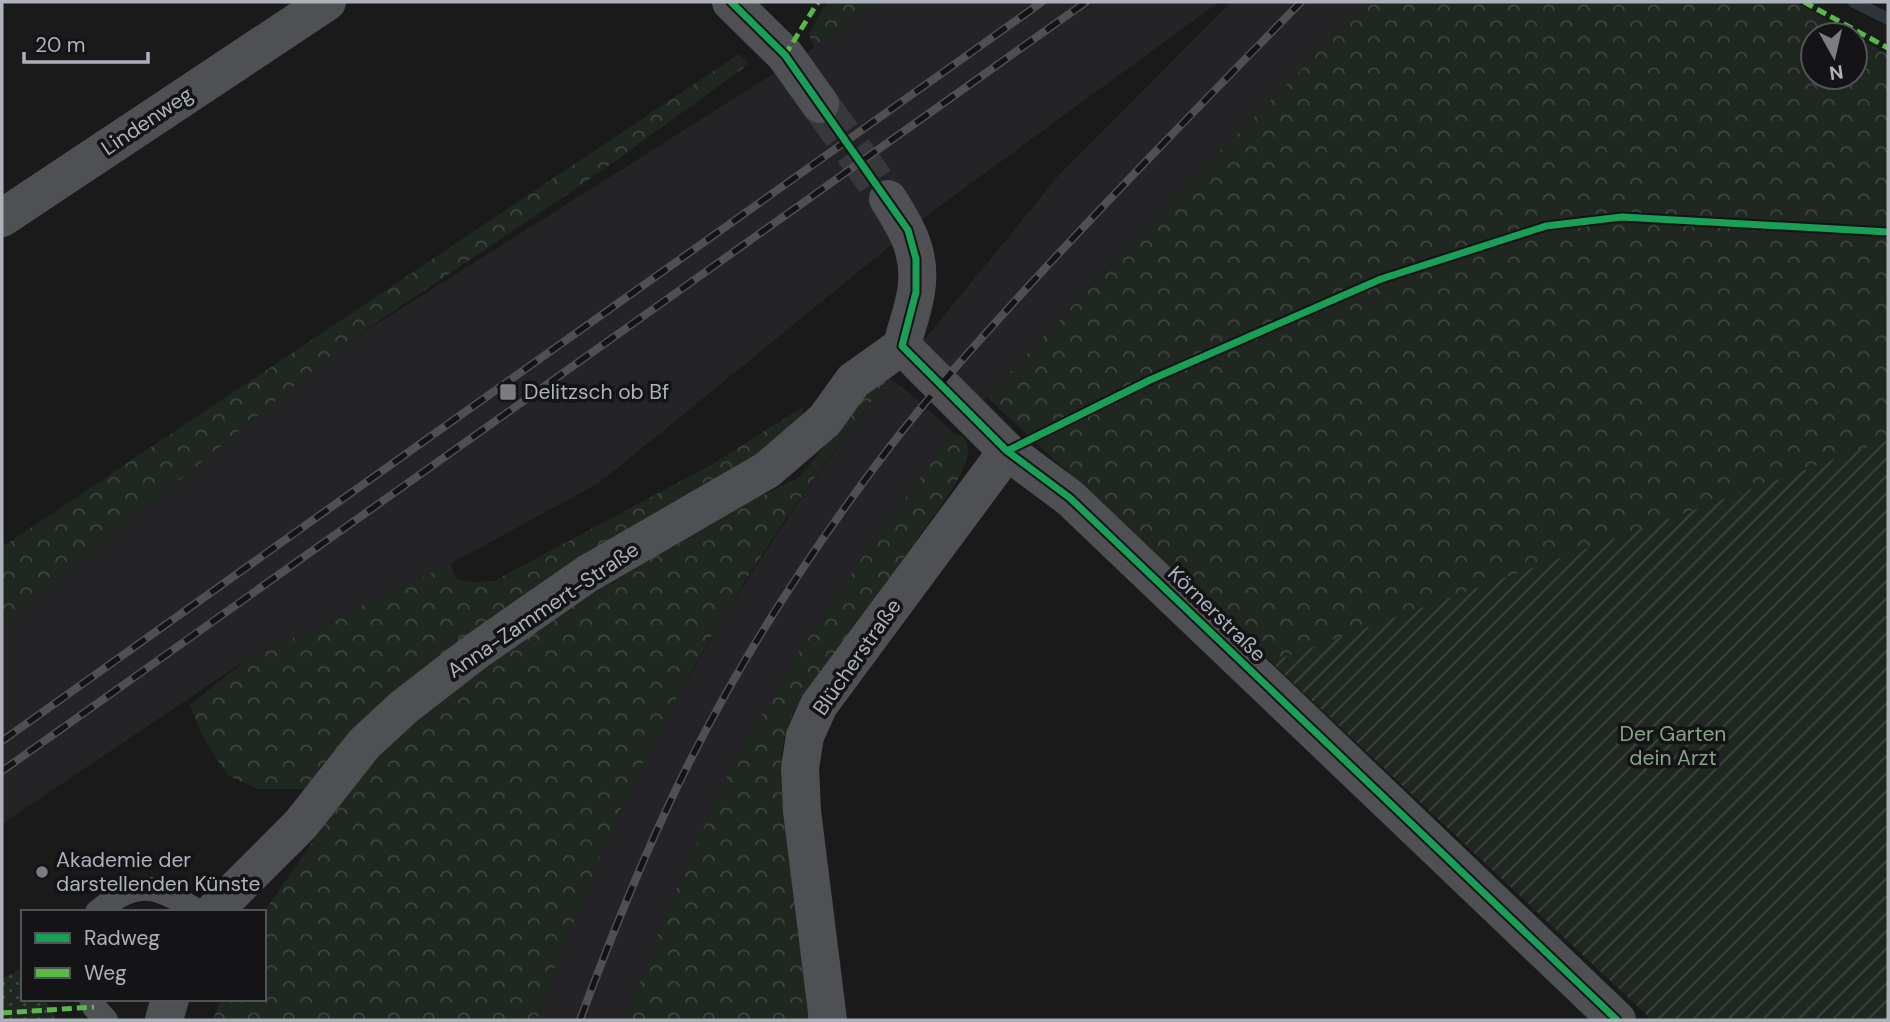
<svg xmlns="http://www.w3.org/2000/svg" width="1890" height="1022" font-family="'DM Sans',sans-serif">
<defs>
<pattern id="grass-dots" width="8" height="8" patternUnits="userSpaceOnUse" patternTransform="scale(1.75)"><rect width="8" height="8" fill="#202721"/><path d="M2 2h.1M6 6h.1" fill="none" stroke="#3e443f" stroke-width="1.8" stroke-linecap="round"/></pattern>
<pattern id="forest-crowns" width="20" height="18" patternUnits="userSpaceOnUse" patternTransform="scale(1.75)"><rect width="20" height="18" fill="#202721"/><path d="M2 6a3 3 0 1 1 6 0M12 15a3 3 0 1 1 6 0" fill="none" stroke="#3e443f"/></pattern>
<pattern id="garden-furrows" width="10" height="10" patternUnits="userSpaceOnUse" patternTransform="scale(1.75)"><rect width="10" height="10" fill="#202721"/><path d="M-1 1l2-2M0 10L10 0M9 11l2-2" fill="none" stroke="#3e443f"/></pattern>
</defs>
<rect width="100%" height="100%" fill="#1a1a1b"/>
<path fill="#242427" d="M 882,2 L 1219,2 L 933,211 L 599,483 L 450,564 L 246,660 L 2,824 L 2,626 L 345,344 L 814,48 Z
M 1231,2 L 1368,2 L 1167,205 L 962,423 L 902,367 L 1059,175 Z
M 889,378 L 905,389 L 953,432 L 868,549 L 793,661 L 729,772 L 674,894 L 625,1020 L 537,1020 L 545,995 L 596,863 L 657,732 L 728,609 L 801,498 Z"/>
<path fill="url(#grass-dots)" d="M 23,968 L 23,999 L 45,999 L 57,1020 L 2,1020 L 2,979 Z"/>
<path fill="url(#forest-crowns)" d="M 827,2 L 882,2 L 814,48 L 809,34 Z
M 1368,2 L 1796,2 L 1853,35 L 1813,35 L 1813,77 L 1855,77 L 1855,36 L 1888,55 L 1888,440 L 1271,662 L 987,397 L 1167,205 Z
M 739,54 L 749,64 L 597,174 L 345,344 L 2,626 L 2,547 Z
M 889,378 C 860,417 830,457 801,497 C 709,629 631,771 574,921 C 561,954 547,986 537,1020 L 213,1020 L 221,999 L 264,999 L 264,912 L 318,834 L 380,749 L 478,664 L 683,536 L 801,476 L 862,397 Z
M 804,406 L 798,427 L 305,789 L 258,789 L 227,775 L 203,737 L 190,705 L 246,660 L 450,564 L 457,579 L 472,582 L 494,581 L 711,465 Z
M 953,432 C 956,434 960,434 963,437 C 978,452 955,484 947,497 L 793,713 C 783,737 780,758 781,784 L 812,1020 L 625,1020 L 674,894 L 729,772 L 793,661 L 868,549 Z"/>
<path fill="url(#garden-furrows)" d="M 1888,440 L 1888,1020 L 1652,1020 L 1271,662 Z"/>
<g fill="none" stroke-linecap="round" stroke-linejoin="round">
<path stroke="#2e363c" stroke-width="12" d="M 1854,2 L 1888,19"/>
<path stroke="#37383b" stroke-width="38" stroke-dasharray="38 19" stroke-linecap="butt" d="M 820,104 L 888,199"/>
<path stroke="#4f5053" stroke-width="24" d="M 97,912 C 140,877 155,885 199,912
M 91,999 L 94,1007 L 106,1020"/>
<path stroke="#4f5053" stroke-width="38" d="M 731,2 L 785,55 L 820,104
M 888,199 C 908,230 922,255 916,292 C 913,311 906,328 902,346 L 1007,451 L 1070,498 L 1617,1020
M 2,218 L 327,2
M 213,912 L 301,824 L 364,744 L 404,707 L 475,652 L 587,574 L 767,470 L 825,420 L 853,381 L 902,346
M 164,1020 L 170,999
M 828,1020 L 802,811 L 800,768 L 805,736 L 819,705 L 1007,451"/>
<defs>
<path id="rail" d="M 2,741 L 1042,2
M 2,771 L 1086,2
M 580,1020 C 607,947 636,875 669,804 C 728,678 804,559 889,448 C 931,393 978,342 1025,290 C 1115,192 1208,97 1301,2"/>
</defs>
<use href="#rail" stroke="#505052" stroke-width="8"/>
<use href="#rail" stroke="#141417" stroke-width="5" stroke-dasharray="16" stroke-linecap="butt"/>
<path stroke="#58b947" stroke-width="5" stroke-dasharray="10 5" stroke-linecap="butt" d="M 1804,2 L 1888,48
M 785,55 L 818,2
M 2,1013 L 94,1007"/>
<defs>
<path id="cycleway" d="M 731,2 L 785,55 L 908,230 L 916,259 L 916,292 L 902,346 L 1007,451 L 1070,498 L 1617,1020
M 1007,451 L 1150,380 L 1381,279 L 1546,226 L 1622,217 L 1888,232"/>
</defs>
<use href="#cycleway" stroke="#141417" stroke-width="11"/>
<use href="#cycleway" stroke="#1a9f57" stroke-width="7"/>
</g>
<g fill="#7a7c82" stroke="#141417" stroke-width="2.5">
<rect x="499" y="383" width="18" height="18" rx="3.5"/>
<circle cx="42" cy="872" r="7"/>
</g>
<g text-anchor="middle" stroke-width="7" stroke-linejoin="round" paint-order="stroke">
<g font-size="21" fill="#adb1ba" stroke="#141417">
<text transform="translate(147 121) rotate(-34)" y="7">Lindenweg</text>
<text transform="translate(543 610) rotate(-34)" y="7">Anna-Zammert-Straße</text>
<text transform="translate(1217 614) rotate(44)" y="7">Körnerstraße</text>
<text transform="translate(857 657) rotate(-55)" y="7">Blücherstraße</text>
</g>
<g font-size="21" fill="#adb1ba" stroke="#141417" text-anchor="start">
<text x="524" y="399">Delitzsch ob Bf</text>
<text x="56" y="867">Akademie der<tspan x="56" dy="24">darstellenden Künste</tspan></text>
</g>
<g font-size="21" fill="#85a486" stroke="#141417">
<text x="1673" y="741">Der Garten<tspan x="1673" dy="24">dein Arzt</tspan></text>
</g>
</g>
<rect width="1890" height="1022" fill="none" stroke="#adb1ba" stroke-width="7"/>
<rect x="21" y="910" width="245" height="91" fill="#141417" stroke="#515358" stroke-width="2"/>
<rect x="35" y="933" width="35" height="10" fill="#1a9f57" stroke="#515358" stroke-width="2"/>
<text x="84" y="945" font-size="21" fill="#adb1ba">Radweg</text>
<rect x="35" y="968" width="35" height="10" fill="#58b947" stroke="#515358" stroke-width="2"/>
<text x="84" y="980" font-size="21" fill="#adb1ba">Weg</text>
<g transform="translate(1834 56) rotate(172)"><circle r="33" fill="#141417" stroke="#515358" stroke-width="2"/>
<path d="M0-5L12 26L0 18L-12 26Z" fill="#7a7c82"/>
<text y="-10" font-size="19" font-weight="bold" text-anchor="middle" fill="#adb1ba">N</text>
</g>
<path d="M24 52v10h124v-10" fill="none" stroke="#adb1ba" stroke-width="3.5"/>
<text x="35" y="52" font-size="21" fill="#adb1ba" stroke="#141417" stroke-width="5" paint-order="stroke">20 m</text>
</svg>
